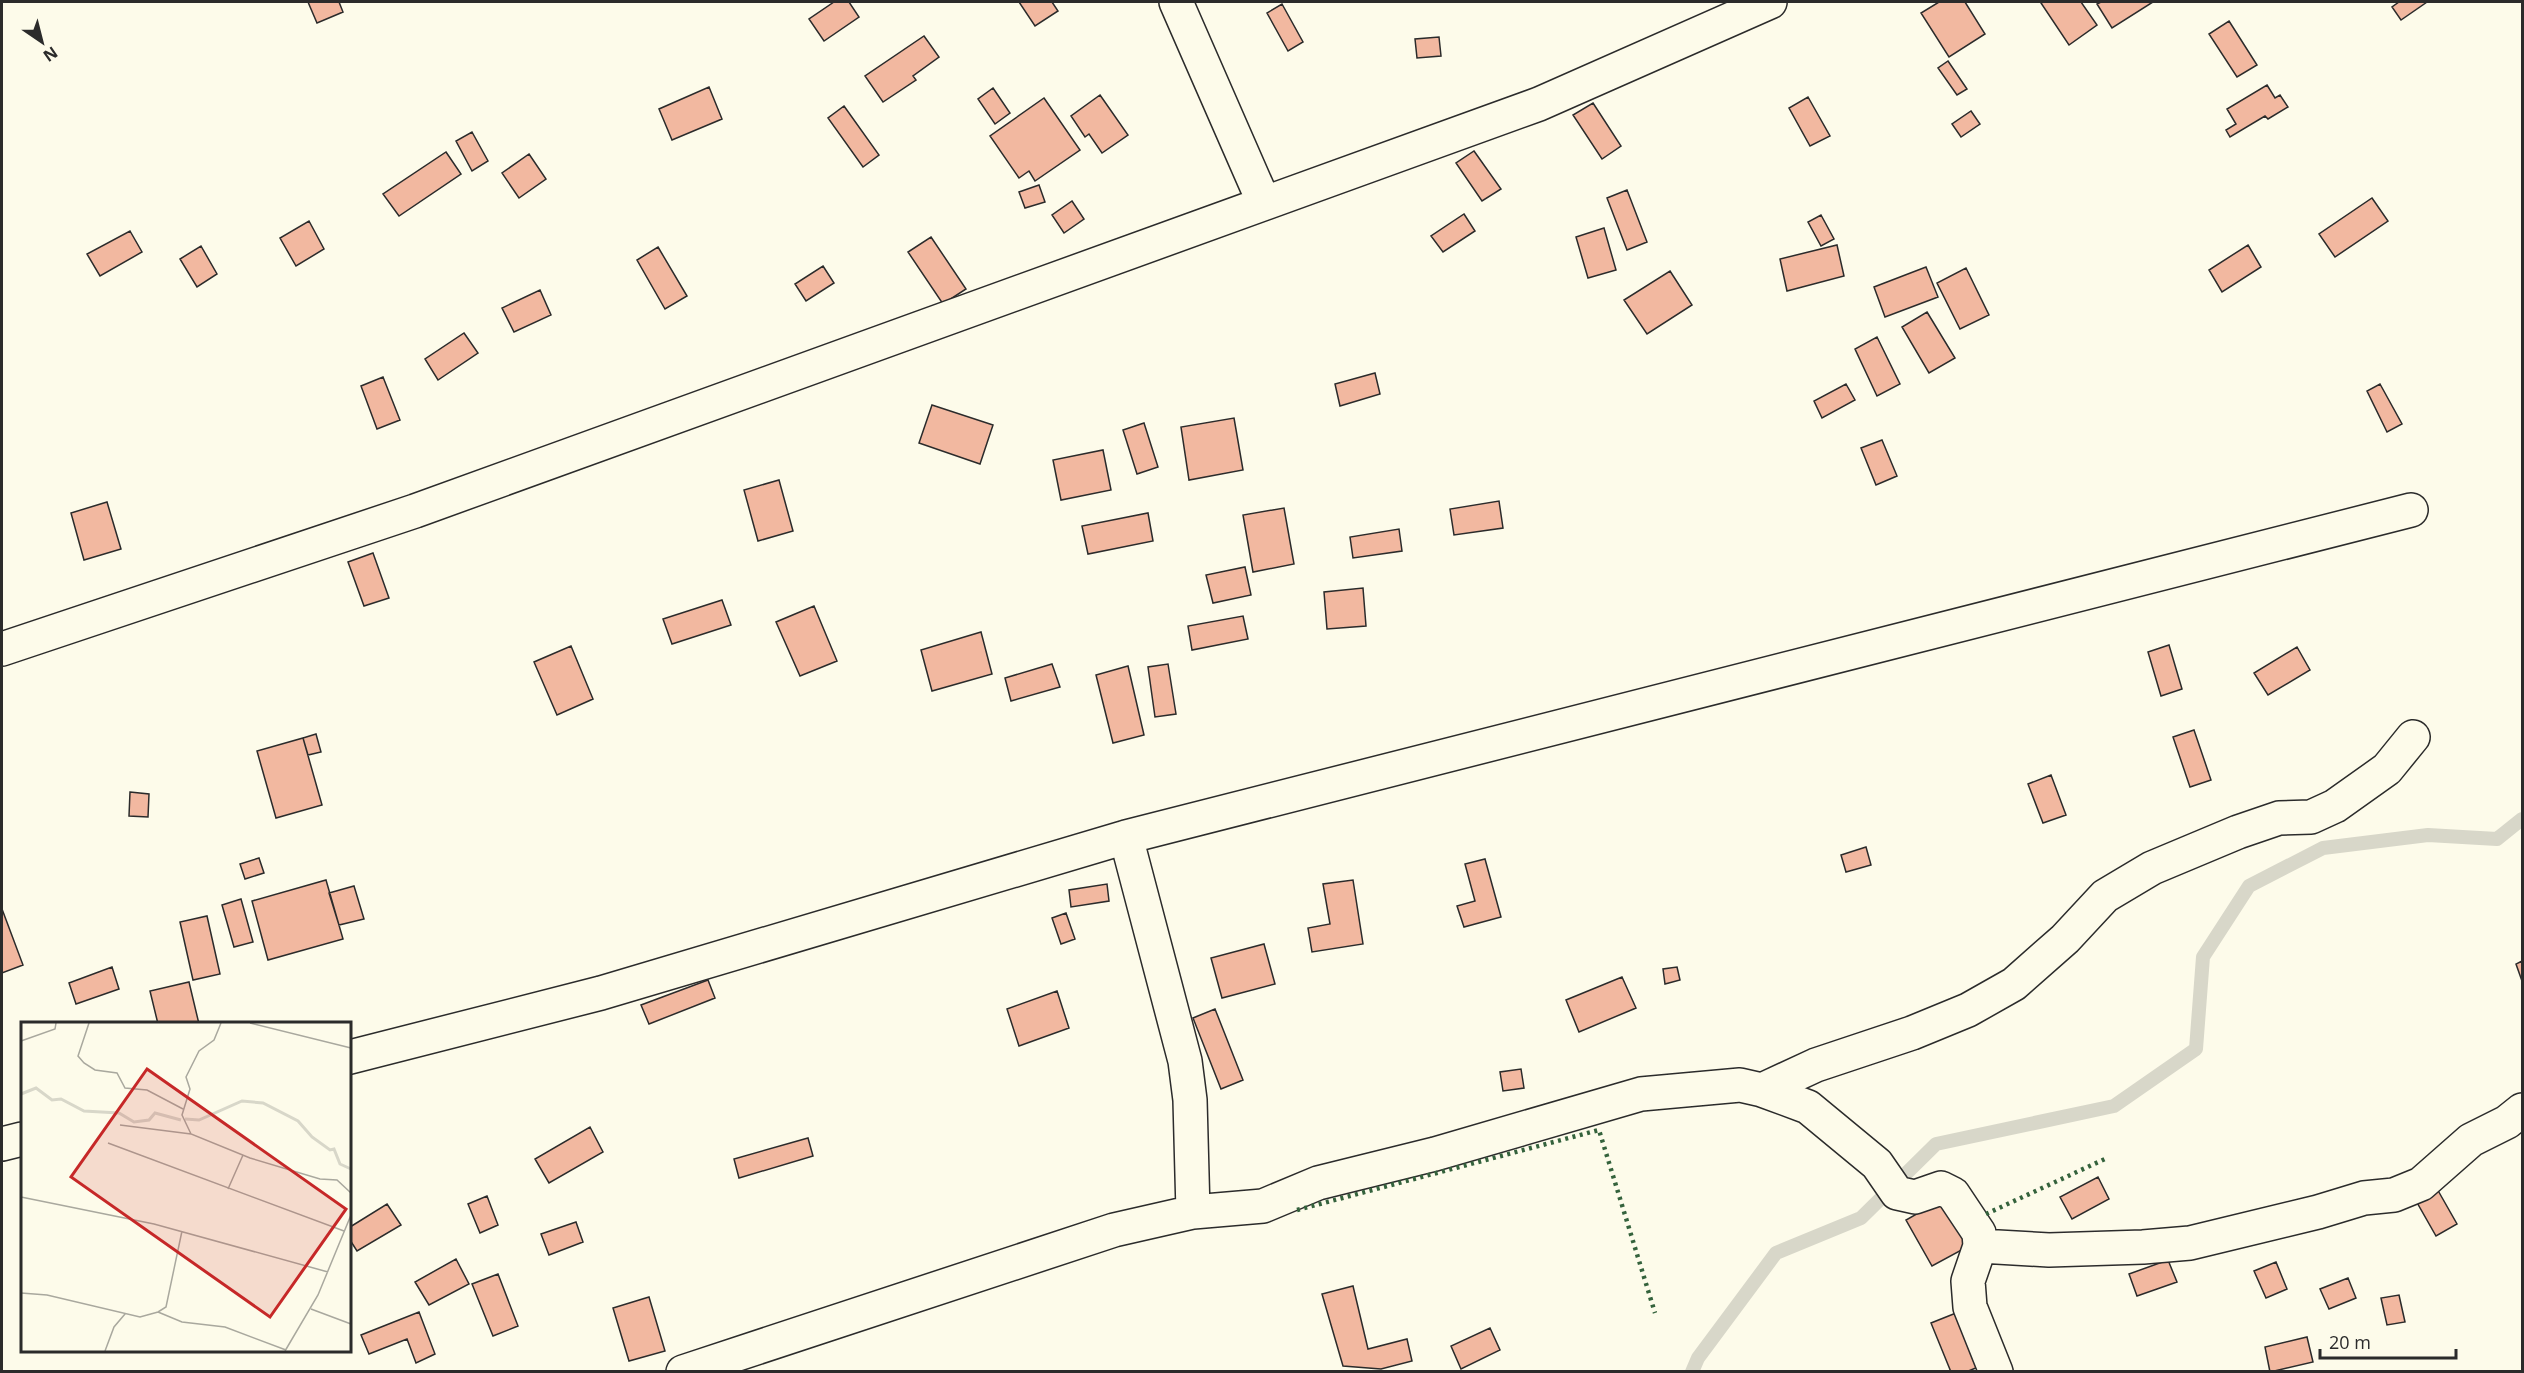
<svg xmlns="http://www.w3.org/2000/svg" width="2524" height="1373" font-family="'Open Sans',sans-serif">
<rect width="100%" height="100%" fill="#fdfbea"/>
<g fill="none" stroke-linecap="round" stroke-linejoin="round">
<path stroke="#d8d7c9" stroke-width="14" d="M 1692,1372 L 1698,1358 L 1776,1253 L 1861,1218 L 1936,1144 L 2114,1106 L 2196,1049 L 2203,957 L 2249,886 L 2323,848 L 2428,835 L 2497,839 L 2522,819"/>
</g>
<path fill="#f2b8a0" stroke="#2b2b2b" stroke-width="1.5" d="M 308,2 L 339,2 L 343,12 L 317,23 Z
M 834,2 L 849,2 L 859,17 L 824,41 L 809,19 Z
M 1019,2 L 1052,2 L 1058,11 L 1035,26 Z
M 1939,2 L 1965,2 L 1985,34 L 1949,57 L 1921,13 Z
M 2043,2 L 2081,2 L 2097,25 L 2069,45 L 2041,3 Z
M 2101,2 L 2153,2 L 2112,28 L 2097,4 Z
M 2399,2 L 2427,2 L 2401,20 L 2392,7 Z
M 1282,4 L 1303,42 L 1288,51 L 1267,13 Z
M 2229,21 L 2257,65 L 2237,77 L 2209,34 Z
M 924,36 L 939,57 L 913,76 L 916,80 L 883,102 L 865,76 Z
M 1439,37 L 1441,56 L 1417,58 L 1415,39 Z
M 1948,61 L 1967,89 L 1957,95 L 1938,68 Z
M 2267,85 L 2275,98 L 2280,95 L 2288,107 L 2268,119 L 2265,116 L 2230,137 L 2226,130 L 2236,124 L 2227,109 Z
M 709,87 L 722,119 L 672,140 L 659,109 Z
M 993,88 L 1010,113 L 995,124 L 978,99 Z
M 1100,95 L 1128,135 L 1102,153 L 1089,134 L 1085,137 L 1071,116 Z
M 1808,97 L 1830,136 L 1810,146 L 1789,108 Z
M 1044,98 L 1080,150 L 1035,181 L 1029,171 L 1019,178 L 990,136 Z
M 1593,103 L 1621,146 L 1602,159 L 1573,115 Z
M 844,106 L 879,155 L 863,167 L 828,118 Z
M 1971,111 L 1980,124 L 1961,137 L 1952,124 Z
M 472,132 L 488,161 L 472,171 L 456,141 Z
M 1474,151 L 1501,189 L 1482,201 L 1456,163 Z
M 446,152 L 461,174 L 399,216 L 383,194 Z
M 529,154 L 546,179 L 519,198 L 502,173 Z
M 1039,185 L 1045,202 L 1025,208 L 1019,192 Z
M 1627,190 L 1647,242 L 1627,250 L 1607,198 Z
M 2372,198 L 2388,221 L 2335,257 L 2319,234 Z
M 1072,201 L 1084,219 L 1064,233 L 1052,215 Z
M 1464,214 L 1475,231 L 1443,252 L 1431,236 Z
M 1821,215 L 1834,239 L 1821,246 L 1808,222 Z
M 309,221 L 324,249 L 296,266 L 280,238 Z
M 1604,228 L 1616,270 L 1588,278 L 1576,237 Z
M 130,231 L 142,252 L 100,276 L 87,254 Z
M 931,237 L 966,289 L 943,304 L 908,252 Z
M 1837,245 L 1844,276 L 1787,291 L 1780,259 Z
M 2248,245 L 2261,267 L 2222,292 L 2209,270 Z
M 201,246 L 217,274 L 197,287 L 180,259 Z
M 658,247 L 687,296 L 665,309 L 637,260 Z
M 823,266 L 834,283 L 806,301 L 795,284 Z
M 1926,267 L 1938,297 L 1885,317 L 1874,287 Z
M 1966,268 L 1989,315 L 1960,329 L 1937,283 Z
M 1670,271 L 1692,305 L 1647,334 L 1624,300 Z
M 540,290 L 551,315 L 514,332 L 502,308 Z
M 1927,312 L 1955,358 L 1929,373 L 1902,327 Z
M 464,333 L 478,353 L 438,380 L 425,359 Z
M 1877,337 L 1900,384 L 1877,396 L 1855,349 Z
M 1375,373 L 1380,394 L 1340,406 L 1335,384 Z
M 383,377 L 400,420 L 377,429 L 361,386 Z
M 1846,384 L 1855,400 L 1822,418 L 1814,401 Z
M 2380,384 L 2402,424 L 2387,432 L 2367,391 Z
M 932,405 L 993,425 L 980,464 L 919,443 Z
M 1234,418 L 1243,470 L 1189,480 L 1181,427 Z
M 1144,423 L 1158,467 L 1137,474 L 1123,430 Z
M 1882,440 L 1897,476 L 1876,485 L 1861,448 Z
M 1103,450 L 1111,490 L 1061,500 L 1053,460 Z
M 779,480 L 793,531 L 758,541 L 744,490 Z
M 1499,501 L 1503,528 L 1454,535 L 1450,509 Z
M 107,502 L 121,549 L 84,560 L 71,513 Z
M 1284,508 L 1294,564 L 1253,572 L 1243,515 Z
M 1148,513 L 1153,541 L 1088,554 L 1082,526 Z
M 1399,529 L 1402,551 L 1353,558 L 1350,537 Z
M 373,553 L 389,598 L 364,606 L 348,562 Z
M 1245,567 L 1251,595 L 1213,603 L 1206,575 Z
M 1363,588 L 1366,626 L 1327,629 L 1324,592 Z
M 722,600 L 731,625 L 672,644 L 663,619 Z
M 814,606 L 837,661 L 800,676 L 776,622 Z
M 1243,616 L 1248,639 L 1192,650 L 1188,626 Z
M 981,632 L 992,674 L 932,691 L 921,650 Z
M 2169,645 L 2182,689 L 2161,696 L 2148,652 Z
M 571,646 L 593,699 L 557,715 L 534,662 Z
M 2297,647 L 2310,670 L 2268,695 L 2254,673 Z
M 1052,664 L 1060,687 L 1011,701 L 1005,678 Z
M 1168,664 L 1176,714 L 1155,717 L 1148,667 Z
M 1128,666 L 1144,735 L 1113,743 L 1096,675 Z
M 2194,730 L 2211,780 L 2190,787 L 2173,737 Z
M 316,734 L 321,752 L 308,755 L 303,738 Z
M 303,738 L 322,805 L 276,818 L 257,751 Z
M 2051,775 L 2066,815 L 2043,823 L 2028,784 Z
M 130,792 L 149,794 L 148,817 L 129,816 Z
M 1866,847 L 1871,865 L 1846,872 L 1841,855 Z
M 259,858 L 264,873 L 245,879 L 240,864 Z
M 1485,859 L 1501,917 L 1464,927 L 1457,906 L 1475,901 L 1465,864 Z
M 326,880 L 343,939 L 268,960 L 252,901 Z
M 1353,880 L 1363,944 L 1312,952 L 1308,928 L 1330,924 L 1323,884 Z
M 1107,884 L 1109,901 L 1071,907 L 1069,890 Z
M 354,886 L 364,919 L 339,925 L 329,893 Z
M 241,899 L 253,942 L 234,947 L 222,905 Z
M 2,909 L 23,965 L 2,973 Z
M 1066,913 L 1075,939 L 1061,944 L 1052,918 Z
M 207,916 L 220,974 L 193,980 L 180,922 Z
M 1264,944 L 1275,984 L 1222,998 L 1211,958 Z
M 2522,961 L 2522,981 L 2516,964 Z
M 112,967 L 119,989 L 76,1004 L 69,983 Z
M 1677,967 L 1680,980 L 1665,984 L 1663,969 Z
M 1622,977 L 1636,1008 L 1579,1032 L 1566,1000 Z
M 708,980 L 715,998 L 649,1024 L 641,1005 Z
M 189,982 L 199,1024 L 158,1024 L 150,991 Z
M 1057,991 L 1069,1028 L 1019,1046 L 1007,1009 Z
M 1215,1009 L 1243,1080 L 1221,1089 L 1193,1018 Z
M 1521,1069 L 1524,1088 L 1503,1091 L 1500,1072 Z
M 590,1127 L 603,1152 L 549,1183 L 535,1159 Z
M 808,1138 L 813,1156 L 739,1178 L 734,1159 Z
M 2098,1177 L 2109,1199 L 2072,1219 L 2060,1197 Z
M 2436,1187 L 2457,1224 L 2436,1236 L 2415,1199 Z
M 487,1196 L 498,1225 L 480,1233 L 468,1204 Z
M 1943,1199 L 1969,1246 L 1932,1266 L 1906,1220 Z
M 387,1204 L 401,1225 L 357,1251 L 350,1240 L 350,1227 Z
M 576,1222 L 583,1242 L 549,1255 L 541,1234 Z
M 456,1259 L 469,1284 L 429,1305 L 415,1282 Z
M 2168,1260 L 2177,1282 L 2137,1296 L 2129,1274 Z
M 2276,1262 L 2287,1289 L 2266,1298 L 2254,1271 Z
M 498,1274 L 518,1326 L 493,1336 L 472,1284 Z
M 2348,1278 L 2356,1298 L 2329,1309 L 2320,1289 Z
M 1353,1286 L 1368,1349 L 1407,1339 L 1412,1361 L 1381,1369 L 1343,1366 L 1322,1294 Z
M 2399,1295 L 2405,1322 L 2387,1325 L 2381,1298 Z
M 649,1297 L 665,1351 L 629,1361 L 613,1308 Z
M 1961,1311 L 1983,1365 L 1966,1372 L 1951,1372 L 1931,1323 Z
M 419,1312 L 435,1354 L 416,1363 L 407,1339 L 369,1354 L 361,1335 Z
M 1490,1328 L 1500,1350 L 1461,1369 L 1451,1346 Z
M 2307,1337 L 2313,1362 L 2270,1372 L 2265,1347 Z"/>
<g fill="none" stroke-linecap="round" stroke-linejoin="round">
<defs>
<path id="minor" d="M 1176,2 L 1264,203
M 2,649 L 415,511 L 1539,104 L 1770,2
M 1126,837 L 1185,1061 L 1190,1100 L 1193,1212
M 350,1057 L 601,993 L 1126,837 L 2411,510
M 1762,1090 L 1816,1065 L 1912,1033 L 1968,1010 L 2014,984 L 2065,939 L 2105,896 L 2152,868 L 2238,832 L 2279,818 L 2311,817 L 2335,806 L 2387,769 L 2413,737
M 2,1144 L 22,1139
M 1980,1246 L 2049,1250 L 2143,1247 L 2190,1243 L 2318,1212 L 2364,1198 L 2394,1195 L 2421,1184 L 2471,1140 L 2507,1122 L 2522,1110
M 683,1372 L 1114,1230 L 1193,1212 L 1263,1206 L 1318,1183 L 1435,1154 L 1641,1094 L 1740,1085 L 1762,1090 L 1808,1107 L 1877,1164 L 1897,1193 L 1915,1197 L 1941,1188 L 1953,1194 L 1979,1233 L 1980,1246 L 1968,1281 L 1970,1307 L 1996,1372"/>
</defs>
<use href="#minor" stroke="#2b2b2b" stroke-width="36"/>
<use href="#minor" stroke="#fdfbea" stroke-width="33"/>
<path stroke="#34623c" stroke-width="4.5" stroke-dasharray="3 4.5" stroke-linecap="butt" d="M 1297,1210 L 1599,1130 L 1655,1313
M 1986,1214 L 2107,1158"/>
</g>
<g transform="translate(21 1022)">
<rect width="330" height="330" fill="#fdfbea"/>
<path fill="none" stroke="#d8d7c9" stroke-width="3" d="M 0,72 L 15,66 L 31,78 L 40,77 L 63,89 L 98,91 L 113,100 L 128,98 L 134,91 L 160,98M 164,97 L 178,98 L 221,79 L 242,81 L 277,99 L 291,115 L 309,128 L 313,127 L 319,142 L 330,147"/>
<path fill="none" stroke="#a9a89e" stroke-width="1.5" d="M 68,1 L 57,34 L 63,41 L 74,48 L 96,51 L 104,66 L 126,68 L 162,87M 200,1 L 193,18 L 178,29 L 165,55 L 169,67 L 161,93 L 170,112 L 229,136 L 299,157 L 316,158 L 330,171M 229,1 L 330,26M 0,19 L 34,7 L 35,1M 99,103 L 170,112M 87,121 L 323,209M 207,167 L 222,133M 0,175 L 133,202 L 307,250M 0,271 L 26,273 L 119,295 L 137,290 L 145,285 L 161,209M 290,287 L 330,302M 137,290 L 161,300 L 204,305 L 265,328M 84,329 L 93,305 L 104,292M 264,329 L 297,273 L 330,193"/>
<path fill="#c62828" fill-opacity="0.15" stroke="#c62828" stroke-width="3" d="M 126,47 L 325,187 L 249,295 L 50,155 Z"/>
<rect width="330" height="330" fill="none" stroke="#2b2b2b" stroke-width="3"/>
</g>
<rect width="2524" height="1373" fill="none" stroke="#2b2b2b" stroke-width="6"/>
<g transform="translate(42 42) rotate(145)" stroke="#fdfbea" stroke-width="4.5" paint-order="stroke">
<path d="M0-4.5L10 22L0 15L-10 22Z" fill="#2b2b2b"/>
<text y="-9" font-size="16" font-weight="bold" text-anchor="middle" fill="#2b2b2b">N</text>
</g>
<path d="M2320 1349v9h136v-9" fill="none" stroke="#2b2b2b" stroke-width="3"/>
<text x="2329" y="1349" font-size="18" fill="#2b2b2b" stroke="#fdfbea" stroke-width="4.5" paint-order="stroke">20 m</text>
</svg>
